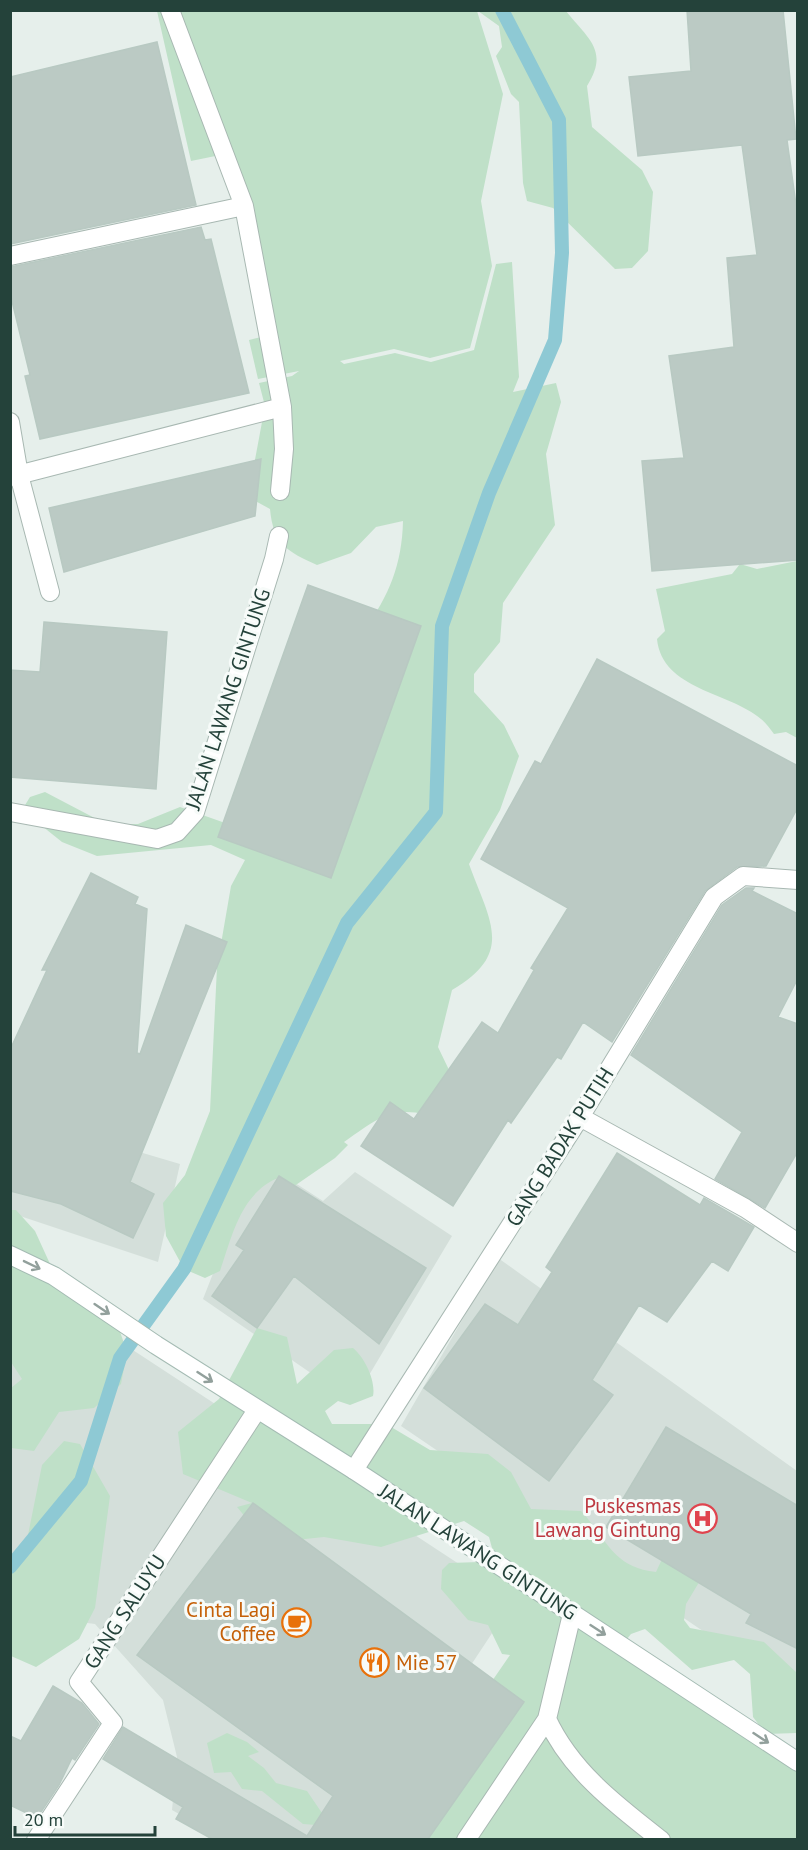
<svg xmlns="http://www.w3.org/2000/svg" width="808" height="1850" font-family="'PT Sans',sans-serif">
<rect width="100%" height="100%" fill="#e6efeb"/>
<path fill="#d4dfda" d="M 11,1114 L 180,1164 L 158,1262 L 11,1213 Z
M 258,1159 L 323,1201 L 355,1172 L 452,1236 L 353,1402 L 203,1299 Z
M 498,1258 L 797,1471 L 797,1695 L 401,1426 Z
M 10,1290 L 52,1297 L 514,1600 L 356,1839 L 223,1839 L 172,1810 L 177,1757 L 163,1700 L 95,1624 L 11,1613 Z"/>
<path fill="#bfe0c8" d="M 157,11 L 477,11 L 503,94 L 481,201 L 492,266 L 470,348 L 430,358 L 394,349 L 340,361 L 344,364 L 395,353 L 431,362 L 474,350 L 496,264 L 512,262 L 519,377 L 513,392 L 556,383 L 561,402 L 546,454 L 555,525 L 503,603 L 500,642 L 474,674 L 474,692 L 504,725 L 519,756 L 500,810 L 469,864 C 489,920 516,953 452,990 L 438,1047 L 461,1095 L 448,1120 C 396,1104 386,1112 344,1142 L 348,1145 L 335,1158 L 290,1189 L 278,1178 C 241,1193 232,1236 220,1271 L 205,1278 L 184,1269 L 166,1236 L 163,1203 L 185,1175 L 210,1111 L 217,967 L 231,886 L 245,860 L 211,845 L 97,856 L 62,842 L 22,810 L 30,797 L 45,792 L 106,824 L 138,824 L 180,807 L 242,829 L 364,630 C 389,596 402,564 403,521 L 376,527 L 351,553 L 317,565 C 288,552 273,544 270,509 L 248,497 L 265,406 L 259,383 L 292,376 L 299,371 L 258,379 L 249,340 L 277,333 L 230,153 L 191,161 Z
M 478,11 L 566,11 C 587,38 610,50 587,86 L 592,127 L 642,170 L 653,192 L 648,251 L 632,268 L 615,269 L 553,208 L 527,201 L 523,183 L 519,102 L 511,94 L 496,56 L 502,47 L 499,26 Z
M 797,561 L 797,738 L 786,732 L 774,734 C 770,729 766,723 761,719 C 730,692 662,690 657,639 L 665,631 L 656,589 L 732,574 L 740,564 L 757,569 Z
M 11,1210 L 16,1210 L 35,1231 L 56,1277 L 117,1323 L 127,1352 L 121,1384 L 94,1408 L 59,1412 L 34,1451 L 11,1448 L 11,1388 L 22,1379 L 11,1362 Z
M 257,1328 L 287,1337 L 297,1384 L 334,1350 L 353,1348 C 365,1358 376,1381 373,1396 L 350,1405 L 338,1401 L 325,1411 L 332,1424 L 386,1424 L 430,1450 L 488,1454 L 511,1472 L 531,1509 L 581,1511 C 608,1540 612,1567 656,1572 L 670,1542 L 704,1574 L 686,1604 L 684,1620 L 690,1628 L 764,1642 L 797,1673 L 797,1733 L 766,1734 L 753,1717 L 750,1674 L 734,1660 L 692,1670 L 645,1629 L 631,1634 L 618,1650 L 797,1772 L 797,1839 L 383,1839 L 510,1655 L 502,1654 L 488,1625 L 468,1620 L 441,1589 L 442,1570 L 449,1563 L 480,1562 L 492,1548 L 489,1537 L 464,1521 L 381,1547 L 324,1537 L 267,1543 L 237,1507 L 252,1503 L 183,1474 L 178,1432 L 219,1399 Z
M 64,1441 L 80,1444 L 110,1496 L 95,1608 L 79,1639 L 36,1667 L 11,1656 L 11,1567 L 27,1540 L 42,1465 Z
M 227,1733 L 247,1742 L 259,1752 L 248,1756 L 264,1768 L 276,1783 L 307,1791 L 324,1816 L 316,1825 L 303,1824 L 262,1791 L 242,1789 L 231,1772 L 214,1773 L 207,1743 Z"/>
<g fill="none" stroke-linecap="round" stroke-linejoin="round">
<path stroke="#8ec9d4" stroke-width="14" d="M 10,1567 L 81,1481 L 120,1358 L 184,1269 L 347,923 L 436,812 L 442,626 L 489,493 L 555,340 L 562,253 L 559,120 L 502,10"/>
</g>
<path fill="#bbcac4" stroke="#b8c9c2" stroke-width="1.5" d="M 687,10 L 783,10 L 796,139 L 787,140 L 798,219 L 798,560 L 652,571 L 642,461 L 684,458 L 669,356 L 734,347 L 727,258 L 757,255 L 742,145 L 638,156 L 629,77 L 691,71 Z
M 157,42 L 196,205 L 10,244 L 10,77 Z
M 201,227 L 205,240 L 211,239 L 249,393 L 40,439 L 25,376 L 30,375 L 10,293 L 10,267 Z
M 261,459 L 255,516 L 64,572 L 49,508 Z
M 308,585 L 421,626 L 331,878 L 218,837 Z
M 44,622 L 167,632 L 156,789 L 10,777 L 10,670 L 40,672 Z
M 597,659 L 798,766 L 798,807 L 766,866 L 737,867 L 705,891 L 612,1042 L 583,1022 L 561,1059 L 557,1057 L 511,1123 L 508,1120 L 453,1206 L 361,1146 L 390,1102 L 414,1119 L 482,1022 L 498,1033 L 534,970 L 531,968 L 568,908 L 481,859 L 535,761 L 541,764 Z
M 91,873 L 138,897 L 135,904 L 147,909 L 137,1053 L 140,1054 L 186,925 L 227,942 L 130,1182 L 154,1194 L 133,1238 L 61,1204 L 10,1191 L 10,1050 L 47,970 L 42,970 Z
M 746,888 L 754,888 L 752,891 L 798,914 L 798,978 L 778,1017 L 798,1024 L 798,1151 L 765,1208 L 715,1179 L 742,1132 L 631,1055 L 722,905 Z
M 617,1153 L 700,1205 L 704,1198 L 754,1227 L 728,1271 L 712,1261 L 667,1322 L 639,1305 L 592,1380 L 613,1395 L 549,1481 L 424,1388 L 485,1304 L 518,1325 L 552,1272 L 546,1267 Z
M 279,1176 L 426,1268 L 379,1344 L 294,1276 L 257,1328 L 212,1296 L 244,1250 L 236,1245 Z
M 666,1427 L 798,1506 L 798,1649 L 746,1623 L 751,1614 L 606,1527 Z
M 253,1503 L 524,1702 L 428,1839 L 212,1839 L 176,1819 L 183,1807 L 103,1759 L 123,1727 L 307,1836 L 333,1796 L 137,1655 Z
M 53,1686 L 82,1703 L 99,1724 L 75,1760 L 72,1758 L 59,1785 L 37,1818 L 10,1805 L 10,1736 L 21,1741 Z"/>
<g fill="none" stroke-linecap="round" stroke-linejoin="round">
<defs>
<path id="service" d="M 572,1614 L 547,1719 C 571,1771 616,1805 661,1840
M 466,1840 L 547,1719"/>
<path id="minor" d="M 170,10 L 244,206 L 282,407 L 284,449 L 280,491
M 10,256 L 244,206
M 10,422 L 19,475 L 50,592
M 10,477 L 282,407
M 10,812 L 157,839 L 177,832 L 195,812 L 274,559 L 279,536
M 580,1117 L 745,1208 L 798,1243
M 354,1470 L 580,1117 L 714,897 L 743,876 L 798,880
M 36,1840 L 113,1723 L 79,1682 L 257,1410"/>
<path id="secondary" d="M 10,1255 L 54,1276 L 156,1345 L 354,1470 L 798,1762"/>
</defs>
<use href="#service" stroke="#a8b8b2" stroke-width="20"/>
<use href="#minor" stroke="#a8b8b2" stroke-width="20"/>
<use href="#secondary" stroke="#a4bbb3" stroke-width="20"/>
<use href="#service" stroke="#fff" stroke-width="18"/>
<use href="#minor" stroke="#fff" stroke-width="18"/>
<use href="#secondary" stroke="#fff" stroke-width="18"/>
</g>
<defs><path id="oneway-shaft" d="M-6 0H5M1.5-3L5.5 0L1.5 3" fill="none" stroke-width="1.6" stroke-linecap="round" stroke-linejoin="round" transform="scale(1.5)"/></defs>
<g stroke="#92a09c">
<use href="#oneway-shaft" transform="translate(32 1265) rotate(26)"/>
<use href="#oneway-shaft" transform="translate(102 1309) rotate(34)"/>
<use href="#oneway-shaft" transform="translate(205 1377) rotate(33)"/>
<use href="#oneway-shaft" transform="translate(598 1630) rotate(33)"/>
<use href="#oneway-shaft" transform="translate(761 1738) rotate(33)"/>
</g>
<defs>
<symbol id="hospital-ring" viewBox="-11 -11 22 22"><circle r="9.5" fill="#f7fbf9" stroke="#e0444e" stroke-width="1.5"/><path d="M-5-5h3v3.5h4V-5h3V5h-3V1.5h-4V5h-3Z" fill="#e0444e"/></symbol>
<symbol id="cafe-ring" viewBox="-11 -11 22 22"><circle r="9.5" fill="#f7fbf9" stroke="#e8710a" stroke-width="1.5"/><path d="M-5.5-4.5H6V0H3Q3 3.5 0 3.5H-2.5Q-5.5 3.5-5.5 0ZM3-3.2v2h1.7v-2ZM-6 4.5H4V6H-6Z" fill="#e8710a"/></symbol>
<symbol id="restaurant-ring" viewBox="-11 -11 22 22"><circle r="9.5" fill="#f7fbf9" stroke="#e8710a" stroke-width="1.5"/><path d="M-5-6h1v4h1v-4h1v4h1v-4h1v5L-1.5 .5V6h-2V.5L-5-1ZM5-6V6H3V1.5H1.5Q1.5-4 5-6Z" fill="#e8710a"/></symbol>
</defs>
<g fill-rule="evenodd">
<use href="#hospital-ring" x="686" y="1502" width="33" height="33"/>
<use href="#cafe-ring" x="280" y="1606" width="33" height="33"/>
<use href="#restaurant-ring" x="358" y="1646" width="33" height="33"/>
</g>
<g text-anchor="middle" stroke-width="6" stroke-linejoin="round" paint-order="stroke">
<g font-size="21" fill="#24423a" stroke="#f7fbf9">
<text transform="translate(228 699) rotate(-72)" y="7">JALAN LAWANG GINTUNG</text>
<text transform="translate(560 1147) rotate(-58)" y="7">GANG BADAK PUTIH</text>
<text transform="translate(478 1552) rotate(33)" y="7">JALAN LAWANG GINTUNG</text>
<text transform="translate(125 1612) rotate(-57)" y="7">GANG SALUYU</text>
</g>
<g font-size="21" fill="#be3a42" stroke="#f7fbf9" text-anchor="end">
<text x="681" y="1513">Puskesmas<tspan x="681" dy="24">Lawang Gintung</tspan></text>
</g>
<g font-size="21" fill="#c56008" stroke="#f7fbf9" text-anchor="end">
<text x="276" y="1617">Cinta Lagi<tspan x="276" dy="24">Coffee</tspan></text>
<text x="396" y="1670" text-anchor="start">Mie 57</text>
</g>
</g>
<rect width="808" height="1850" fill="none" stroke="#24423a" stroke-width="24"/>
<path d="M15 1826v9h140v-9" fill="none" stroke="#24423a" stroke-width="3"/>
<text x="24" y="1826" font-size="18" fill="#24423a" stroke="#f7fbf9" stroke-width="4.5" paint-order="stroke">20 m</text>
</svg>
